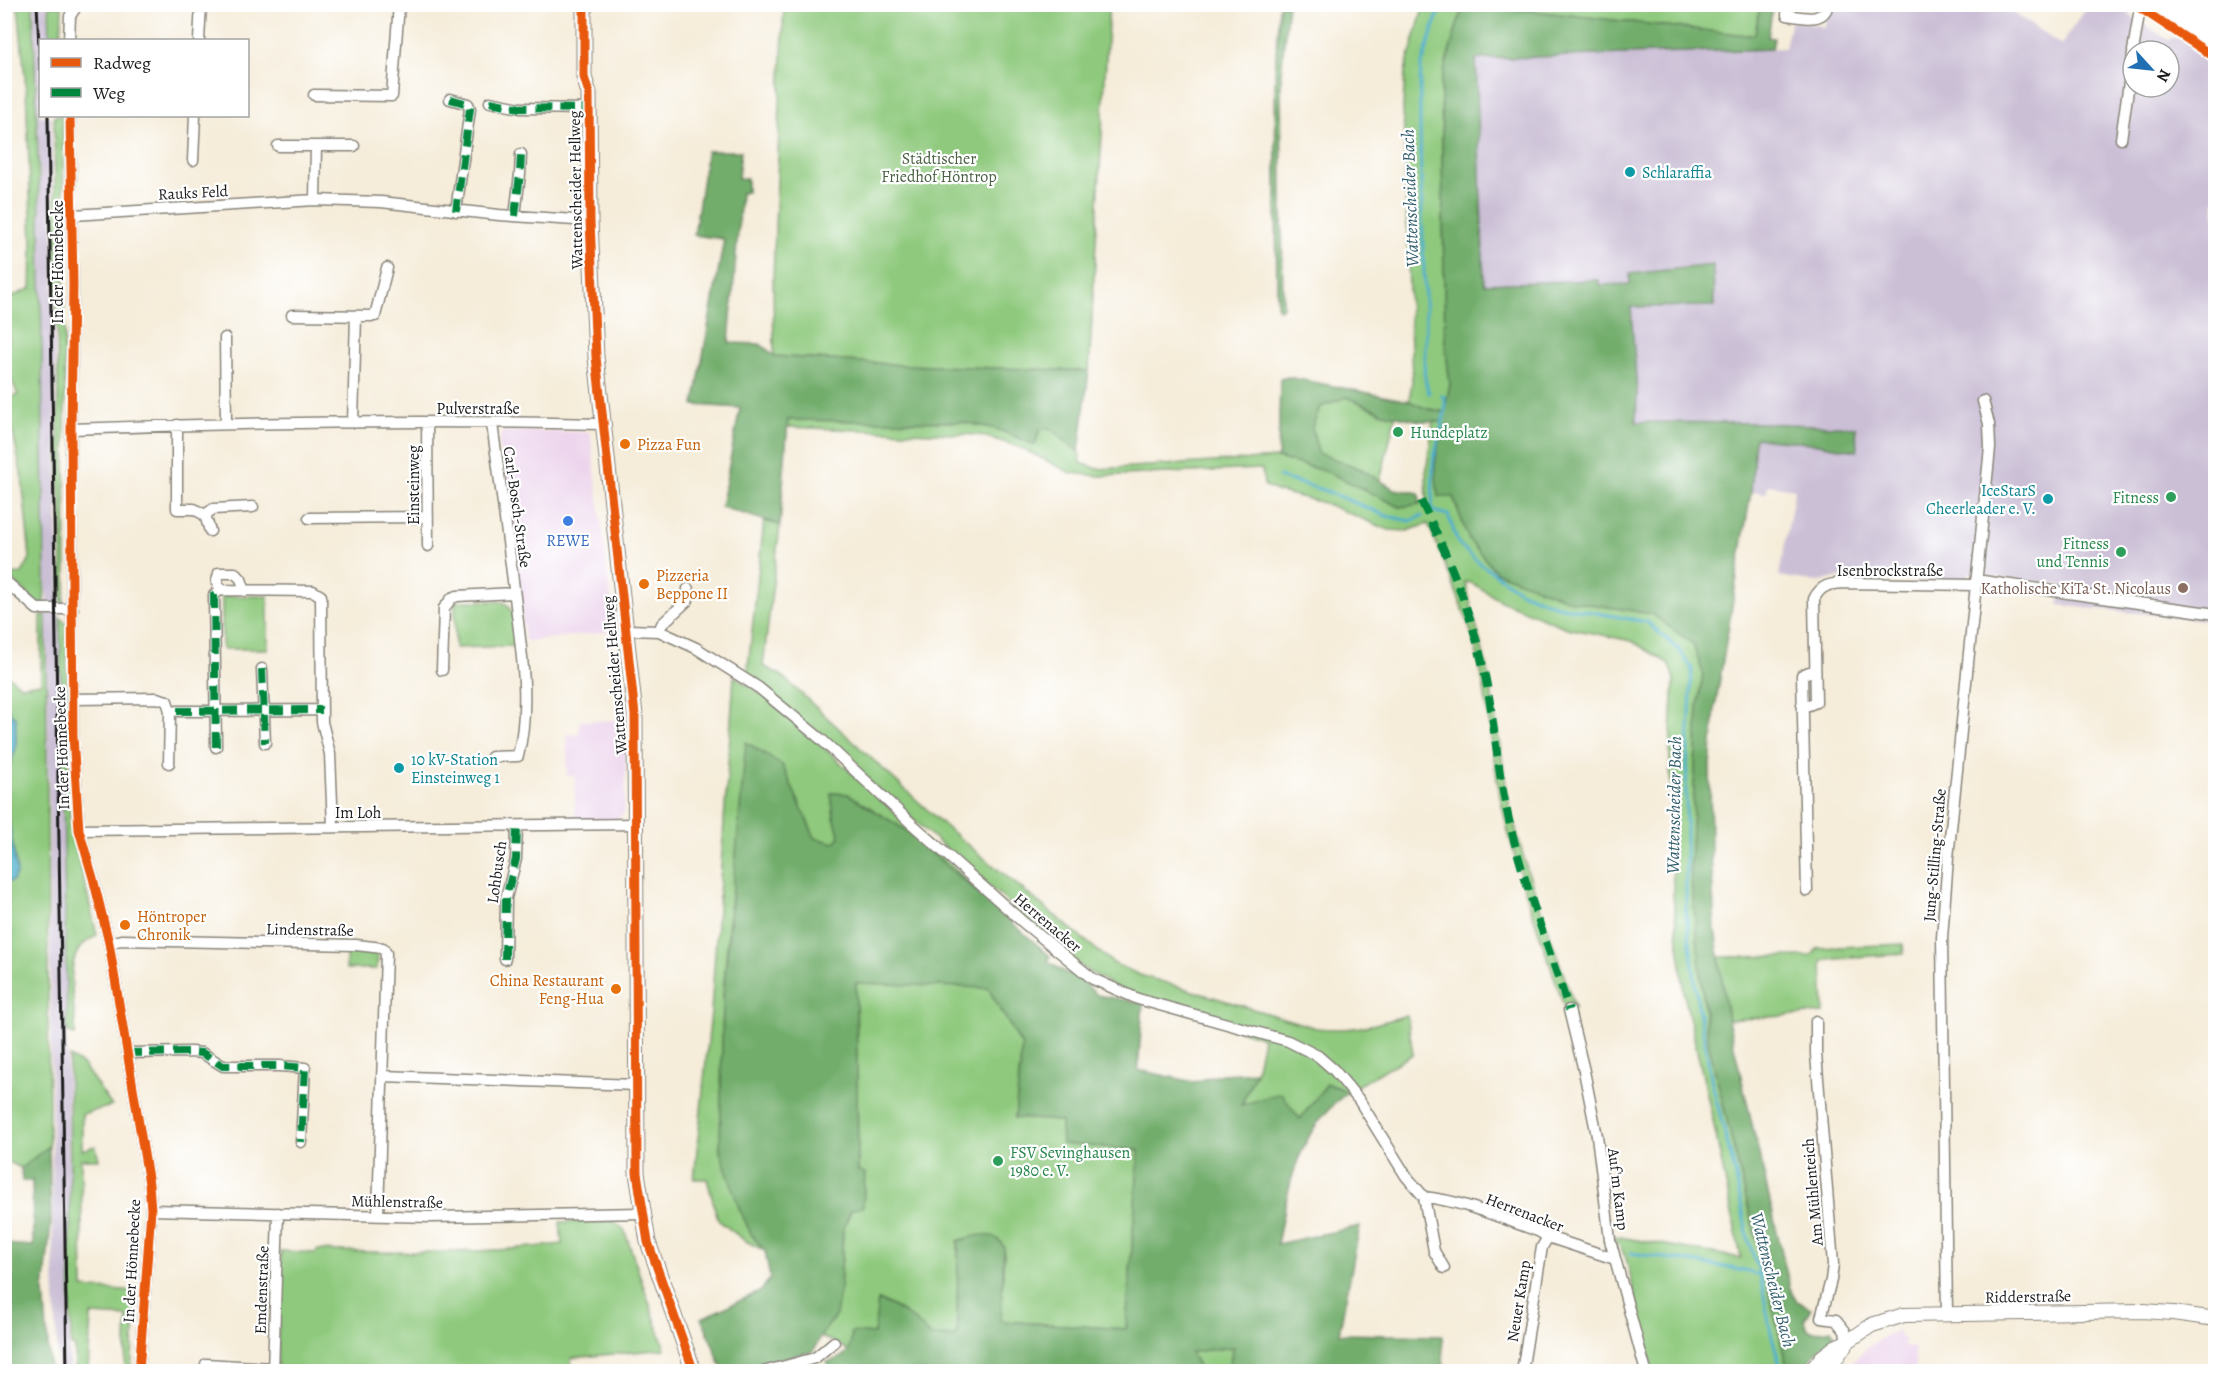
<svg xmlns="http://www.w3.org/2000/svg" width="2220" height="1376" font-family="Alegreya,serif">
<rect width="100%" height="100%" fill="#fff"/>
<filter id="ink" filterUnits="userSpaceOnUse"><feTurbulence type="fractalNoise" baseFrequency=".0167" numOctaves="2"/><feDisplacementMap in="SourceGraphic" scale="12" xChannelSelector="R" yChannelSelector="G"/><feConvolveMatrix kernelMatrix="1 2 1 2 8 2 1 2 1" color-interpolation-filters="sRGB"/></filter>
<filter id="wash" filterUnits="userSpaceOnUse"><feTurbulence type="fractalNoise" baseFrequency=".008" numOctaves="4" result="noise"/><feDisplacementMap in="SourceGraphic" scale="24" xChannelSelector="R" yChannelSelector="G"/><feGaussianBlur stdDeviation="1.35" result="paint"/><feColorMatrix in="noise" values="0 0 0 0 0 0 0 0 0 0 0 0 0 0 0 0 0 1.4 0 .05"/><feComposite in="paint" operator="in"/></filter>
<g filter="url(#wash)">
<rect width="100%" height="100%" fill="#f5ecd9"/>
<path fill="#ebd1eb" d="M 506,431 L 590,432 L 615,631 L 529,641 L 525,640 L 499,441 L 502,432 Z
M 624,720 L 626,761 L 624,813 L 615,821 L 575,821 L 575,776 L 567,776 L 567,734 L 579,735 L 579,721 Z
M 1899,1330 L 1900,1337 L 1904,1337 L 1904,1346 L 1915,1347 L 1915,1371 L 1857,1371 L 1847,1367 L 1869,1346 L 1887,1335 Z"/>
<path fill="#cbbfd5" fill-rule="evenodd" d="M 1830,4 L 2002,5 L 2061,45 L 2088,5 L 2114,4 L 2168,40 L 2179,37 L 2215,61 L 2215,621 L 2058,605 L 2061,585 L 1969,573 L 1967,581 L 1837,578 L 1817,582 L 1779,576 L 1795,489 L 1768,485 L 1766,493 L 1751,492 L 1755,438 L 1754,423 L 1636,422 L 1637,392 L 1631,306 L 1714,306 L 1630,274 L 1630,284 L 1599,285 L 1598,280 L 1484,284 L 1476,58 L 1785,48 L 1790,24 L 1794,21 L 1824,27 ZM 2133,51 L 2169,51 L 2169,87 L 2133,87 Z
M 34,5 L 47,5 L 50,34 L 50,40 L 40,40 L 40,116 L 51,116 L 70,1237 L 69,1372 L 58,1371 L 53,1247 L 47,615 L 43,457 L 41,216 Z"/>
<path fill="#8ec97d" stroke="#55724c" stroke-width="1.5" d="M 5,5 L 33,5 L 40,216 L 45,580 L 44,605 L 37,603 L 8,576 L 22,573 L 30,558 L 22,478 L 8,408 L 5,408 L 5,398 L 18,395 L 5,365 L 5,343 L 10,341 L 5,325 L 5,300 L 31,288 L 32,244 L 26,88 L 18,7 Z
M 49,5 L 62,6 L 61,40 L 50,40 Z
M 784,5 L 1109,5 L 1089,371 L 902,365 L 774,356 L 773,278 Z
M 1424,5 L 1463,5 L 1441,81 L 1445,340 L 1450,385 L 1444,412 L 1425,408 L 1409,401 L 1412,381 L 1403,107 L 1405,71 Z
M 1477,5 L 1760,5 L 1755,35 L 1746,35 L 1506,8 L 1480,10 Z
M 54,116 L 63,116 L 66,583 L 63,606 L 61,603 L 62,524 L 59,473 Z
M 1347,397 L 1383,413 L 1396,414 L 1380,481 L 1361,469 L 1317,453 L 1312,427 L 1320,407 Z
M 787,420 L 963,422 L 997,429 L 1035,445 L 1040,428 L 1050,428 L 1079,452 L 1081,463 L 1098,469 L 1278,458 L 1328,472 L 1400,507 L 1427,501 L 1426,473 L 1433,421 L 1442,422 L 1435,465 L 1453,496 L 1469,539 L 1572,601 L 1652,614 L 1693,644 L 1703,673 L 1698,707 L 1690,869 L 1708,1042 L 1787,1367 L 1783,1371 L 1653,1371 L 1626,1258 L 1614,1236 L 1741,1258 L 1713,1121 L 1684,994 L 1673,896 L 1670,750 L 1674,678 L 1668,663 L 1632,641 L 1567,628 L 1501,601 L 1472,583 L 1465,582 L 1488,672 L 1510,809 L 1527,869 L 1575,1007 L 1565,1010 C 1544,944 1518,878 1503,810 C 1490,753 1489,695 1473,639 C 1461,600 1444,562 1428,524 L 1407,531 L 1389,530 L 1324,503 L 1276,491 L 1264,485 L 1262,469 L 1099,476 L 1071,473 L 1017,446 L 979,435 L 787,427 Z
M 764,521 L 780,525 L 763,666 L 781,675 L 946,827 L 1113,963 L 1140,975 L 1316,1028 C 1353,1032 1373,1025 1407,1015 L 1413,1054 L 1348,1091 L 1327,1084 L 1301,1119 L 1241,1106 L 1256,1072 L 1263,1038 L 1117,988 L 1084,969 L 759,685 L 759,680 L 749,679 L 747,676 Z
M 222,596 L 268,596 L 268,649 L 222,649 Z
M 464,601 C 514,601 512,596 516,646 L 455,648 L 455,602 Z
M 46,615 L 49,1146 L 21,1168 L 5,1160 L 5,673 L 21,686 L 41,683 L 41,616 Z
M 60,617 L 66,624 L 70,826 L 78,847 L 77,852 L 97,935 C 91,939 83,943 79,949 C 64,971 77,1011 75,1036 L 67,1031 Z
M 734,676 L 779,706 L 946,860 L 987,900 L 907,831 L 848,794 L 831,793 L 834,817 L 840,837 L 834,843 L 815,838 L 782,765 L 731,893 L 723,998 L 720,1151 L 751,1234 L 765,1251 L 744,1240 L 718,1220 L 707,1179 L 694,1179 L 711,1011 Z
M 1903,944 L 1904,954 L 1854,957 L 1822,961 L 1824,1013 L 1728,1020 L 1718,957 L 1811,956 L 1818,948 Z
M 347,953 L 378,953 L 377,969 L 346,969 Z
M 856,982 L 988,988 L 1022,1046 L 1015,1118 L 1061,1121 L 1062,1144 L 1139,1150 L 1126,1329 L 1001,1321 L 1004,1248 C 996,1228 974,1238 958,1241 L 957,1338 L 930,1336 C 916,1320 898,1307 879,1300 L 874,1334 L 857,1333 L 849,1351 L 834,1342 L 820,1337 L 830,1321 L 840,1291 L 843,1230 L 851,1210 L 858,1172 Z
M 69,1057 L 83,1065 L 112,1106 L 82,1114 L 82,1150 L 95,1146 L 99,1159 L 81,1159 L 83,1288 L 137,1292 L 131,1371 L 125,1371 L 127,1317 L 91,1315 L 88,1371 L 75,1371 L 75,1347 L 71,1346 Z
M 612,1221 L 624,1229 L 665,1349 L 571,1358 L 572,1371 L 277,1372 L 281,1251 L 316,1253 L 317,1250 C 399,1254 480,1254 562,1244 L 560,1222 Z
M 1235,1347 L 1227,1371 L 1200,1371 L 1191,1352 Z"/>
<path fill="#72ad6c" stroke="#476444" stroke-width="1.5" d="M 1288,4 L 1281,74 L 1283,308 L 1280,309 L 1278,308 L 1277,304 L 1275,73 L 1279,5 Z
M 1463,5 L 1477,5 L 1480,10 L 1506,8 L 1746,35 L 1755,34 L 1760,5 L 1773,5 L 1768,37 L 1774,38 L 1772,49 L 1476,59 L 1484,284 L 1599,280 L 1599,285 L 1630,284 L 1630,274 L 1713,265 L 1714,306 L 1631,307 L 1637,392 L 1636,422 L 1759,423 L 1856,427 L 1857,451 L 1812,443 L 1755,438 L 1751,492 L 1715,709 L 1710,765 L 1711,854 L 1715,929 L 1728,1020 L 1790,1288 L 1797,1301 L 1811,1308 L 1804,1320 C 1807,1336 1818,1332 1831,1329 L 1835,1335 L 1798,1371 L 1783,1371 L 1787,1367 L 1708,1042 L 1690,869 L 1698,707 L 1703,673 L 1693,644 L 1652,614 L 1572,601 L 1496,572 L 1469,540 L 1453,497 L 1438,497 L 1435,465 L 1442,422 L 1420,421 L 1383,413 L 1347,397 L 1320,407 L 1312,427 L 1318,453 L 1361,469 L 1394,489 L 1419,493 L 1420,504 L 1400,507 L 1328,472 L 1278,458 L 1280,379 L 1288,377 L 1409,401 L 1425,408 L 1444,412 L 1450,385 L 1445,340 L 1441,81 Z
M 707,151 L 741,151 L 738,178 L 747,179 L 747,192 L 741,193 L 729,343 L 760,344 L 775,356 L 902,365 L 1089,371 L 1079,452 L 1050,428 L 1040,429 L 1035,445 L 997,429 L 963,422 L 788,420 L 780,525 L 721,507 L 740,408 L 694,405 L 724,239 L 694,235 Z
M 746,742 L 782,765 L 815,838 L 834,843 L 840,837 L 834,817 L 831,793 L 848,794 L 907,831 L 1050,956 L 1048,961 L 1066,973 L 1075,974 L 1097,995 L 1143,1003 L 1138,1070 L 1194,1082 L 1222,1074 L 1256,1072 L 1241,1105 L 1281,1093 L 1300,1119 L 1327,1084 L 1348,1091 C 1335,1103 1320,1117 1311,1133 C 1291,1166 1285,1206 1277,1244 L 1360,1226 L 1339,1334 L 1442,1336 L 1444,1371 L 1458,1371 L 1227,1371 L 1234,1347 L 1191,1352 L 1200,1371 L 830,1371 L 827,1362 C 846,1357 852,1353 851,1332 L 874,1334 L 878,1300 C 898,1307 916,1320 930,1336 L 957,1337 L 958,1241 C 974,1236 996,1228 1004,1248 L 1001,1321 L 1126,1329 L 1139,1150 L 1062,1144 L 1061,1121 L 1015,1118 L 1022,1046 L 988,988 L 856,983 L 858,1171 L 865,1173 L 863,1207 L 851,1210 L 843,1230 L 840,1291 L 836,1315 L 820,1337 L 814,1351 L 723,1371 L 702,1318 L 761,1291 L 770,1278 L 765,1251 L 751,1234 L 739,1208 L 720,1151 L 723,998 Z
M 49,1146 L 51,1223 L 44,1291 L 50,1371 L 5,1371 L 5,1244 L 33,1246 L 32,1181 L 22,1181 L 21,1168 Z"/>
<path fill="#4eafcd" stroke="#356674" stroke-width="1.5" d="M 4,705 L 16,719 L 16,749 L 6,775 L 6,803 L 17,872 L 13,881 L 5,883 Z"/>
<g fill="none" stroke-linecap="round" stroke-linejoin="round">
<path stroke="#4eafcd" stroke-width="3" d="M 1429,393 C 1420,371 1427,345 1426,321 C 1423,243 1419,165 1420,86 L 1421,67 L 1441,4
M 1441,396 L 1445,397 L 1445,412 L 1433,462 L 1432,511 L 1448,515 L 1458,543 L 1478,562 L 1521,592 L 1557,606 L 1647,622 L 1679,650 L 1692,669 L 1686,788 L 1686,912 L 1698,1005 L 1712,1083 L 1735,1172 L 1748,1239 L 1760,1275 L 1771,1333 L 1782,1372
M 1279,477 L 1326,491 L 1387,516 L 1410,521 L 1422,516
M 1631,1253 L 1731,1268 L 1760,1275"/>
</g>
</g>
<g filter="url(#ink)">
<g fill="none" stroke-linecap="round" stroke-linejoin="round">
<defs>
<path id="minor" d="M 1788,4 L 1787,15 C 1802,17 1824,24 1828,4
M 69,40 L 70,16 L 78,4
M 199,40 L 201,4
M 2133,51 L 2139,14 L 2145,4
M 314,95 L 392,96 L 399,4
M 450,99 L 468,104 L 470,109 L 456,211
M 490,102 L 520,108 L 589,109
M 70,116 L 73,285 L 71,429 L 73,736 L 79,830 L 93,878 L 109,943 L 149,1184 L 151,1210 L 139,1372
M 2121,139 L 2133,54
M 278,146 L 316,146 L 315,200
M 316,146 L 354,146
M 193,160 L 195,116
M 73,215 L 315,200 L 381,202 L 499,215 L 590,221
M 515,216 L 520,174 L 521,154
M 292,315 L 375,316 L 387,268
M 225,338 L 226,423
M 353,422 L 356,316
M 427,423 L 428,546
M 177,425 L 177,509 L 194,509 L 205,515 L 210,531
M 71,429 C 248,422 425,420 602,424
M 205,515 L 213,509 L 253,507
M 309,518 L 428,517
M 4,580 L 37,609 L 73,609
M 1976,580 L 2216,614
M 245,591 L 241,579 L 235,573 L 219,573 L 217,581 L 220,590 L 313,591 L 321,596 L 322,722 L 330,754 L 333,827
M 627,630 L 659,631 L 696,648 L 759,688 L 822,740 L 911,823 L 1024,923 L 1093,979 L 1138,999 L 1288,1041 L 1318,1056 L 1334,1070 L 1359,1100 L 1406,1176 L 1424,1197 C 1463,1201 1501,1218 1538,1231 L 1548,1237 L 1615,1259
M 659,631 L 662,624 L 688,600 L 688,589
M 262,669 L 265,743
M 442,670 L 444,608 L 452,598 L 457,596 L 514,593
M 73,699 L 157,698 L 167,701 L 170,711 L 169,763
M 1802,704 L 1809,705 L 1816,702 L 1814,599 C 1821,585 1829,584 1844,583 L 1975,585
M 177,711 L 322,710
M 216,747 L 214,595 L 220,590
M 492,757 L 518,756 C 531,703 521,650 515,597 C 508,539 500,481 492,424
M 79,830 L 636,824
M 1807,891 L 1802,675 L 1809,672 L 1815,673
M 109,943 L 121,940 L 356,945 L 383,948 L 386,953 L 378,1215
M 505,959 L 506,898 L 516,859 L 517,826
M 1569,1010 L 1584,1071 L 1597,1136 L 1610,1240 L 1646,1372
M 1816,1021 L 1816,1054 L 1833,1264 L 1831,1280 L 1821,1318 L 1836,1320 L 1845,1331 L 1847,1342
M 127,1053 L 191,1052 L 202,1053 L 223,1066 L 280,1066 L 305,1068 L 301,1142
M 382,1076 L 636,1085
M 1424,1197 L 1434,1251 L 1444,1268
M 151,1210 L 432,1217 L 642,1213
M 1947,1314 L 1942,938 L 1948,858 L 1990,448 L 1989,424 L 1983,401
M 206,1364 L 273,1368
M 273,1372 L 278,1213
M 763,1372 L 815,1358 L 834,1342
M 1522,1372 L 1542,1247 L 1548,1237"/>
<path id="tertiary" d="M 1810,1372 L 1822,1357 L 1835,1347 L 1847,1342 L 1872,1325 L 1904,1315 L 2143,1311 L 2173,1313 L 2216,1319
M 1827,1372 L 1847,1342"/>
<path id="secondary" d="M 584,4 L 584,77 L 589,93 L 590,221 L 596,357 L 635,715 L 637,1173 L 648,1242 L 694,1372"/>
<path id="primary" d="M 2153,4 L 2216,46
M 2180,4 L 2216,29"/>
</defs>
<use href="#minor" stroke="#88847a" stroke-width="13"/>
<use href="#tertiary" stroke="#88847a" stroke-width="16"/>
<use href="#secondary" stroke="#88847a" stroke-width="17"/>
<use href="#primary" stroke="#88847a" stroke-width="20"/>
<use href="#minor" stroke="#fff" stroke-width="10"/>
<use href="#tertiary" stroke="#fff" stroke-width="14"/>
<use href="#secondary" stroke="#fff" stroke-width="15"/>
<use href="#primary" stroke="#fff" stroke-width="18"/>
<path stroke="#1c1c1c" stroke-width="3" d="M 37,4 L 40,69
M 48,116 L 67,1372"/>
<path stroke="#00873e" stroke-width="8" stroke-dasharray="15 8" stroke-linecap="butt" d="M 75,4 L 77,6
M 450,99 L 468,104 L 470,109 L 456,211
M 490,102 L 520,108 L 589,109
M 515,216 L 520,174 L 521,154
M 1421,501 C 1448,555 1471,611 1484,671 C 1494,715 1496,761 1506,806 C 1520,875 1547,942 1569,1010
M 262,669 L 265,743
M 177,711 L 322,710
M 216,747 L 214,595 L 220,590
M 505,959 L 506,898 L 516,859 L 517,826
M 127,1053 L 191,1052 L 202,1053 L 223,1066 L 280,1066 L 305,1068 L 301,1142"/>
<defs>
<path id="cycleway" d="M 584,4 L 584,77 L 589,93 L 590,221 L 596,357 L 635,715 L 637,1173 L 648,1242 L 694,1372
M 2134,4 L 2216,58
M 70,116 L 73,285 L 71,429 L 73,736 L 79,830 L 93,878 L 109,943 L 149,1184 L 151,1210 L 139,1372"/>
</defs>
<use href="#cycleway" stroke="#fff" stroke-width="13"/>
<use href="#cycleway" stroke="#e8590c" stroke-width="9"/>
</g>
</g>
<g fill="#0f9aa8" stroke="#fff" stroke-width="2">
<circle cx="1630" cy="172" r="6"/>
<circle cx="2048" cy="499" r="6"/>
<circle cx="399" cy="768" r="6"/>
</g>
<g fill="#2e9e5b" stroke="#fff" stroke-width="2">
<circle cx="1398" cy="432" r="6"/>
<circle cx="2171" cy="497" r="6"/>
<circle cx="2121" cy="552" r="6"/>
<circle cx="998" cy="1161" r="6"/>
</g>
<g fill="#e8710a" stroke="#fff" stroke-width="2">
<circle cx="625" cy="444" r="6"/>
<circle cx="644" cy="584" r="6"/>
<circle cx="125" cy="925" r="6"/>
<circle cx="616" cy="989" r="6"/>
</g>
<circle fill="#3f7fe0" stroke="#fff" stroke-width="2" cx="568" cy="521" r="6"/>
<circle fill="#8d6e63" stroke="#fff" stroke-width="2" cx="2183" cy="588" r="6"/>
<g text-anchor="middle" stroke-width="4.5" stroke-linejoin="round" paint-order="stroke">
<g font-size="16" fill="#4a6143" stroke="#fff">
<text x="939" y="164">Städtischer<tspan x="939" dy="18">Friedhof Höntrop</tspan></text>
</g>
<g font-size="16" fill="#0d838f" stroke="#fff" text-anchor="start">
<text x="1642" y="178">Schlaraffia</text>
<text x="2036" y="496" text-anchor="end">IceStarS<tspan x="2036" dy="18">Cheerleader e. V.</tspan></text>
<text x="411" y="765">10 kV-Station<tspan x="411" dy="18">Einsteinweg 1</tspan></text>
</g>
<g font-size="16" fill="#1c1c1c" stroke="#fff">
<text transform="translate(575 190) rotate(-91)" y="6">Wattenscheider Hellweg</text>
<text transform="translate(193 192) rotate(-3)" y="6">Rauks Feld</text>
<text transform="translate(57 262) rotate(-90)" y="6">In der Hönnebecke</text>
<text x="478" y="414">Pulverstraße</text>
<text transform="translate(413 485) rotate(-90)" y="6">Einsteinweg</text>
<text transform="translate(518 507) rotate(82)" y="6">Carl-Bosch-Straße</text>
<text x="1890" y="576">Isenbrockstraße</text>
<text transform="translate(614 675) rotate(-95)" y="6">Wattenscheider Hellweg</text>
<text transform="translate(61 748) rotate(-92)" y="6">In der Hönnebecke</text>
<text x="358" y="818">Im Loh</text>
<text transform="translate(1934 855) rotate(-85)" y="6">Jung-Stilling-Straße</text>
<text transform="translate(496 872) rotate(-82)" y="6">Lohbusch</text>
<text transform="translate(1048 922) rotate(40)" y="6">Herrenacker</text>
<text transform="translate(310 929) rotate(1)" y="6">Lindenstraße</text>
<text transform="translate(1619 1189) rotate(83)" y="6">Auf'm Kamp</text>
<text transform="translate(1812 1192) rotate(-95)" y="6">Am Mühlenteich</text>
<text transform="translate(397 1201) rotate(1)" y="6">Mühlenstraße</text>
<text transform="translate(1525 1212) rotate(21)" y="6">Herrenacker</text>
<text transform="translate(131 1261) rotate(-87)" y="6">In der Hönnebecke</text>
<text transform="translate(261 1290) rotate(-88)" y="6">Emdenstraße</text>
<text transform="translate(2028 1296) rotate(-1)" y="6">Ridderstraße</text>
<text transform="translate(1518 1301) rotate(-81)" y="6">Neuer Kamp</text>
</g>
<g font-size="16" fill="#27864d" stroke="#fff" text-anchor="start">
<text x="1410" y="438">Hundeplatz</text>
<text x="2159" y="503" text-anchor="end">Fitness</text>
<text x="2109" y="549" text-anchor="end">Fitness<tspan x="2109" dy="18">und Tennis</tspan></text>
<text x="1010" y="1158">FSV Sevinghausen<tspan x="1010" dy="18">1980 e. V.</tspan></text>
</g>
<g font-size="16" fill="#c56008" stroke="#fff" text-anchor="start">
<text x="637" y="450">Pizza Fun</text>
<text x="656" y="581">Pizzeria<tspan x="656" dy="18">Beppone II</tspan></text>
<text x="137" y="922">Höntroper<tspan x="137" dy="18">Chronik</tspan></text>
<text x="604" y="986" text-anchor="end">China Restaurant<tspan x="604" dy="18">Feng-Hua</tspan></text>
</g>
<g font-size="16" fill="#366cbe" stroke="#fff">
<text x="568" y="546">REWE</text>
</g>
<g font-size="16" fill="#785e54" stroke="#fff" text-anchor="end">
<text x="2171" y="594">Katholische KiTa St. Nicolaus</text>
</g>
<g font-size="18" font-style="italic" fill="#325e6c" stroke="#fff">
<text transform="translate(1410 198) rotate(-92)" y="6">Wattenscheider Bach</text>
<text transform="translate(1674 805) rotate(-89)" y="6">Wattenscheider Bach</text>
<text transform="translate(1773 1280) rotate(76)" y="6">Wattenscheider Bach</text>
</g>
</g>
<rect width="2220" height="1376" fill="none" stroke="#fff" stroke-width="24"/>
<rect x="39" y="39" width="210" height="78" fill="#ffffff" stroke="#a4a4a4" stroke-width="1.5"/>
<rect x="51" y="58" width="30" height="9" fill="#e8590c" stroke="#a4a4a4" stroke-width="1.5"/>
<text x="93" y="69" font-size="18" fill="#1c1c1c">Radweg</text>
<rect x="51" y="88" width="30" height="9" fill="#00873e" stroke="#a4a4a4" stroke-width="1.5"/>
<text x="93" y="99" font-size="18" fill="#1c1c1c">Weg</text>
<g transform="translate(2151 69) rotate(117)"><circle r="28" fill="#ffffff" stroke="#a4a4a4" stroke-width="1.5"/>
<path d="M0-4.5L10 22L0 15L-10 22Z" fill="#1f6fb2"/>
<text y="-9" font-size="16" font-weight="bold" text-anchor="middle" fill="#1c1c1c">N</text>
</g>
</svg>
